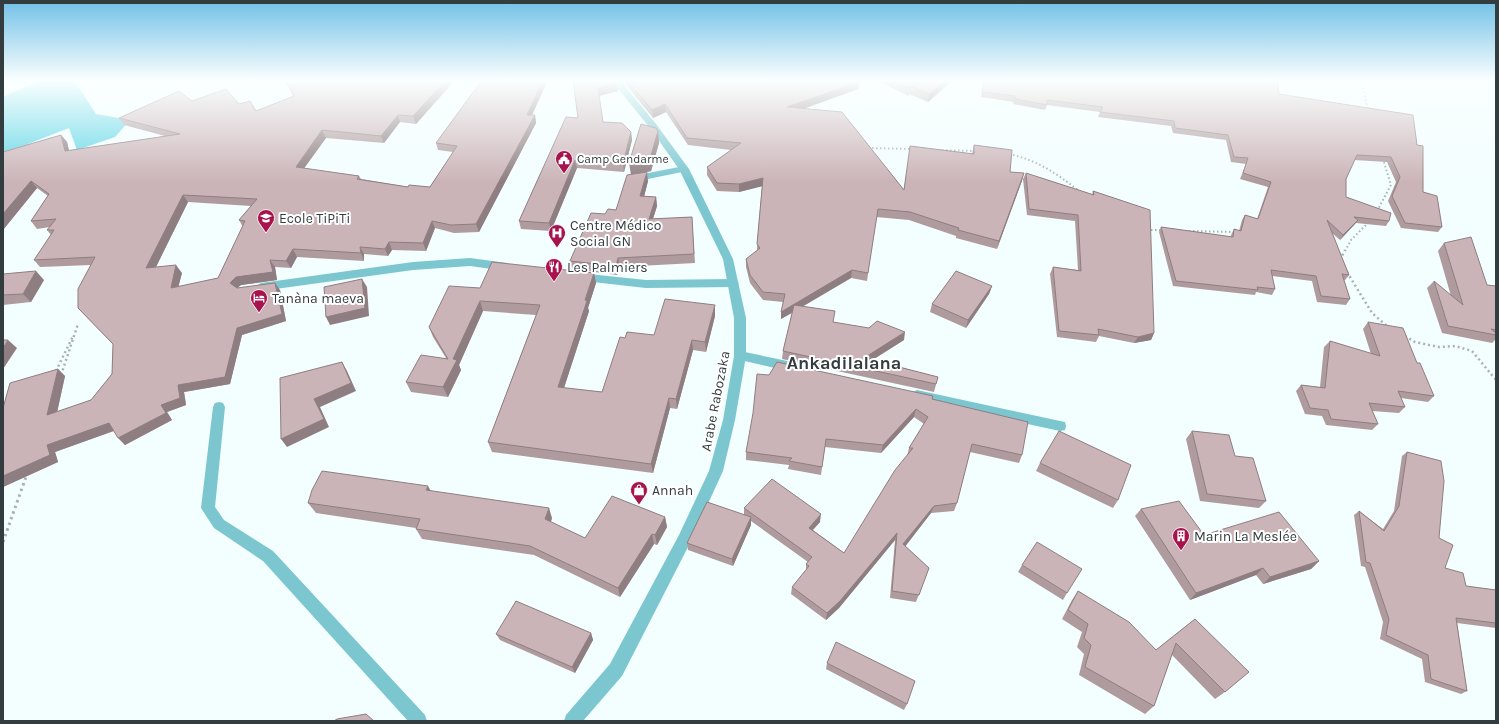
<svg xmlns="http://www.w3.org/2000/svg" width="1499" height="724" font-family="Karla,sans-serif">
<rect width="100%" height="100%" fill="#f3feff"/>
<path fill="#60d5e4" d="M 41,80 L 74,80 L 96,114 L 130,120 L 115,137 L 77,150 L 69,128 L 28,144 L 15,157 L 3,161 L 3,97 Z"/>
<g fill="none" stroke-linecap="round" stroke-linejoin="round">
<path stroke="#a8b2b4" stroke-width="2" stroke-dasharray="1.5 2.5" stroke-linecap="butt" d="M 1361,80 L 1368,110
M 868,148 L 913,149
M 934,150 L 975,151
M 1009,154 C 1037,160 1058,174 1080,192
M 1377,211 L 1391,185 L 1383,159
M 1147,230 L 1162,230
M 1189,231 L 1234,232
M 1345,251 L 1351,240 L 1368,223"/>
<path stroke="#a8b2b4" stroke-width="2.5" stroke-dasharray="2 3" stroke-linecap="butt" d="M 1340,260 L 1345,250
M 1347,272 L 1372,313 L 1388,327
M 1405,336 L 1415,342 L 1439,347 L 1455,346 L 1472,351 L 1496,380
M 56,371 L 73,336
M 61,375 L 78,324"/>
<path stroke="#a8b2b4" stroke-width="3" stroke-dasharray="2.5 3.5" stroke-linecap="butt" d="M 3,542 L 27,474"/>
<path fill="#7cc6d0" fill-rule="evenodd" d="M 684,166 L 688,169 L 687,171 L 633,182 L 629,179 L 633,176 Z"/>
<path fill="#7cc6d0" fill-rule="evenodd" d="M 470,258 L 507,263 L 512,267 L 507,271 L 470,266 L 413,270 L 261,291 L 255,287 L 261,283 L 413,262 Z
M 579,273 L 646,280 L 733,279 L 739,283 L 733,287 L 646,288 L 575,280 L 574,277 Z
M 740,351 L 792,362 L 796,364 L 798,367 L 796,370 L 792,372 L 736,359 L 734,356 L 736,353 Z
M 917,390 L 1060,421 L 1065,422 L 1066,426 L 1065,430 L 1060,431 L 917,400 L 913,398 L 911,395 L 913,392 Z
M 219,402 L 223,403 L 225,407 L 215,507 L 224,520 L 273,551 L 425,715 L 427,721 L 408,721 L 263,561 L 214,528 L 201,508 L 213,407 L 215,403 Z"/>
<path fill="#7cc6d0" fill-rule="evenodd" d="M 611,80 L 620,80 L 656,124 L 689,169 L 733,259 L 746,318 L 746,356 L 735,420 L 723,471 L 689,545 L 622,676 L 583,721 L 564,721 L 566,715 L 610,664 L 679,535 L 709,471 L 723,420 L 734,356 L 734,318 L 723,259 L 679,169 L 650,128 Z"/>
</g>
<path fill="#af9b9e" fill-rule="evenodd" d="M 285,80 L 455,80 L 416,124 L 400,122 L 384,143 L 326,138 L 304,168 L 359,176 L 361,179 L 408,187 L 430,187 L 453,152 L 438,150 L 436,143 L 532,115 L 535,115 L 536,123 L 479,232 L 454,233 L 435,228 L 426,251 L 392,250 L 388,256 L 364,254 L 364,261 L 297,257 L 291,268 L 275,267 L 277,280 L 241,285 L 237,288 L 280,290 L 286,321 L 242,335 L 230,384 L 184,392 L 186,405 L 167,412 L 172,420 L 125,445 L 114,431 L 55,452 L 58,462 L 3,487 L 3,408 L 58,369 L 65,376 L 57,412 L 91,400 L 112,374 L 113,344 L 78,308 L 91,265 L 40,267 L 34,260 L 51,235 L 47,230 L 50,227 L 37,229 L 31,221 L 48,196 L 37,188 L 3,230 L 3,152 L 61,135 L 67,142 L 69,151 L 165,136 L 124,125 L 119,118 L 192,101 L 239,104 L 256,111 L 293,96 ZM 188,202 L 251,206 L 239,220 L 243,227 L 218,278 L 178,287 L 182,273 L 156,267 Z
M 573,80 L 618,91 L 599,96 L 603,122 L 631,132 L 632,140 L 624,172 L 577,168 L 551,231 L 521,229 L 519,221 L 578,118 Z
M 622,80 L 860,80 L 858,89 L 804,108 L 904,190 L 972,154 L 974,145 L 1010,172 L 1024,173 L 997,249 L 956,238 L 956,236 L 909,220 L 876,217 L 867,281 L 851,278 L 802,307 L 834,322 L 904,340 L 872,360 L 938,377 L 934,392 L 782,359 L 783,351 L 792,313 L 781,319 L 783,302 L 763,300 L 750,283 L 746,267 L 746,259 L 757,251 L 757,244 L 762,186 L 739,192 L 717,191 L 707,175 L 707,167 L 731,150 L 688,145 L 666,112 L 653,118 Z
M 875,80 L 953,80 L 928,102 L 909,94 L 909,96 Z
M 984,80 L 1278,80 L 1279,94 L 1417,145 L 1423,192 L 1442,227 L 1438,232 L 1401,228 L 1388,201 L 1396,182 L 1387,162 L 1354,160 L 1346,179 L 1346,197 L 1389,221 L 1386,226 L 1356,223 L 1340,240 L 1332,233 L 1349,275 L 1345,280 L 1344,280 L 1350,299 L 1346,305 L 1317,302 L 1312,281 L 1272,276 L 1275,289 L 1272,295 L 1256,292 L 1255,295 L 1173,286 L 1159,232 L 1161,227 L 1231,237 L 1231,235 L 1234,229 L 1239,231 L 1242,220 L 1245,215 L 1257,219 L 1268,187 L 1240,179 L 1246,164 L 1231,162 L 1226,140 L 1173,133 L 1171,126 L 1098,117 L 1100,112 L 1047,105 L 1045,110 L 1013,104 L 1014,102 L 981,97 Z
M 658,131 L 659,143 L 651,171 L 642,173 L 648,181 L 644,196 L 656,197 L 657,206 L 653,219 L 692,217 L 695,263 L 620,267 L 617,275 L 572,269 L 570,261 L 605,214 L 616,210 L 631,175 Z
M 1026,173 L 1092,195 L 1093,191 L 1154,333 L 1151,340 L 1134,343 L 1099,336 L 1096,342 L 1057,337 L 1050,274 L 1053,267 L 1078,270 L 1075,221 L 1027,215 L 1023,179 Z
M 1444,243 L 1487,285 L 1496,286 L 1496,339 L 1492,343 L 1442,333 L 1427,288 L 1434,281 L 1451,296 L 1438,251 Z
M 594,273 L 596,283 L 588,308 L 589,311 L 564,388 L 602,392 L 625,338 L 654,335 L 715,316 L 706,352 L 693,350 L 677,409 L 670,408 L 653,473 L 492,452 L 488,442 L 536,315 L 483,311 L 459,365 L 461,370 L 448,397 L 411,392 L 406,382 L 446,358 L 433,337 L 429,327 L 480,288 Z
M 3,274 L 44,280 L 31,302 L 3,305 Z
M 992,286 L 989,294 L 966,328 L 930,312 L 932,304 Z
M 1368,322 L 1417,363 L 1434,396 L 1428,402 L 1401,398 L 1405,407 L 1399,413 L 1372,411 L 1378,424 L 1372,430 L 1326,425 L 1322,416 L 1305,414 L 1296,391 L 1301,385 L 1320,387 L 1324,347 L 1330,341 L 1371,354 L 1363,329 Z
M 932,399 L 1022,455 L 1019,463 L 970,452 L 957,503 L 954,511 L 931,513 L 905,546 L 929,568 L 916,602 L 890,598 L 895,540 L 839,608 L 826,620 L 791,594 L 792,587 L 806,571 L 806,564 L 808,562 L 751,521 L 751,525 L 733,566 L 688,550 L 687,543 L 744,515 L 744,508 L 820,522 L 813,530 L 844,553 L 907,456 L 909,448 L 924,424 L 914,417 L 881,453 L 825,447 L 821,475 L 788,469 L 789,465 L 746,460 L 746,452 Z
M 1192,431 L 1235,456 L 1266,501 L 1259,508 L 1200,501 L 1186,439 Z
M 1407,452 L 1439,538 L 1445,568 L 1466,586 L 1496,590 L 1496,628 L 1457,623 L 1467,691 L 1461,694 L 1425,682 L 1422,659 L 1380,639 L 1383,622 L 1365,567 L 1361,566 L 1354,515 L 1359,511 L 1383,529 L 1394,511 L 1402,456 Z
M 1040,463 L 1118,500 L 1113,508 L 1036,471 Z
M 431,491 L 552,518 L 551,522 L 585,538 L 665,517 L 667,527 L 657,545 L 654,544 L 620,597 L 534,555 L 422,539 L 416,529 L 416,528 L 316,513 L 308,503 Z
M 1141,509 L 1204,535 L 1319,561 L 1311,569 L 1263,584 L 1256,575 L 1190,600 L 1135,516 Z
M 1022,565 L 1067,593 L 1063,600 L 1018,572 Z
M 1078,591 L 1156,650 L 1195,619 L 1225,692 L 1215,699 L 1172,655 L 1154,706 L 1145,714 L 1079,675 L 1084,654 L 1077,647 L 1082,632 L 1062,619 L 1072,600 Z
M 591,633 L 593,640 L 575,673 L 500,640 L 496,634 Z
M 827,663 L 907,704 L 904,710 L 826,669 Z"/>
<path fill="#8e7e81" d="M 446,80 L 455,80 L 416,124 L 413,116 Z
M 543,80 L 548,80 L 529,122 L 527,115 Z
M 859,80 L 860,80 L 858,89 L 787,115 L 787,107 Z
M 946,80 L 953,80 L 928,102 L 929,94 Z
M 617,83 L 618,91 L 599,96 L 598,88 Z
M 665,104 L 666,112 L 653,118 L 652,110 Z
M 398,115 L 400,122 L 384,143 L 381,136 Z
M 535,115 L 536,123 L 479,232 L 476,224 Z
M 322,130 L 326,138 L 300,174 L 296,167 Z
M 658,131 L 659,143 L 651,171 L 631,175 L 629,163 Z
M 631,132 L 632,140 L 624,172 L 623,164 Z
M 61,135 L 67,142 L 71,159 L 65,151 Z
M 575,160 L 577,168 L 551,231 L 549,223 Z
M 647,172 L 648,181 L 642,205 L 640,196 Z
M 1024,173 L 1022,181 L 997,249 L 999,241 Z
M 763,178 L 763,186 L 739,192 L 739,184 Z
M 31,181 L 37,188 L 3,230 L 3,214 Z
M 183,195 L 188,202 L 152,275 L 146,268 Z
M 656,197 L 657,206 L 650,228 L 649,219 Z
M 1358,220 L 1354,225 L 1340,240 L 1343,235 Z
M 432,221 L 435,228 L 426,251 L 423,243 Z
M 389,242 L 392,250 L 388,256 L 385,249 Z
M 360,247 L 364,254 L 364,261 L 361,253 Z
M 293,249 L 297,257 L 291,268 L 286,261 Z
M 618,258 L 620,267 L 617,275 L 616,266 Z
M 270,260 L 275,267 L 277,280 L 241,285 L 235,290 L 230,283 L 236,277 Z
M 176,265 L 182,273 L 176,296 L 171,288 Z
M 852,270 L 851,278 L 781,319 L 781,312 Z
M 36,271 L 44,280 L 31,302 L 23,294 Z
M 594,273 L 596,283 L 588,308 L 589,311 L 561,397 L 558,387 Z
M 362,279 L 367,287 L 369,316 L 330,325 L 326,317 Z
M 275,283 L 280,290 L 286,321 L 242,335 L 230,384 L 184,392 L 186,405 L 167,412 L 172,420 L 125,445 L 118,438 L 161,405 L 178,385 L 237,328 Z
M 992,286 L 989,294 L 966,328 L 968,320 Z
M 480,301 L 483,311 L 459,365 L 461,370 L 448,397 L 443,387 L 453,359 Z
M 715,305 L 715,316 L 706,352 L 705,342 Z
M 905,332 L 904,340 L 863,366 L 864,358 Z
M 1154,333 L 1151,340 L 1134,343 L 1138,337 Z
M 8,340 L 17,348 L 3,369 L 3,348 Z
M 692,340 L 693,350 L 677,409 L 676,399 Z
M 342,362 L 347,371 L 356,391 L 320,407 L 329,427 L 287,447 L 281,439 L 314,399 Z
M 58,369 L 65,376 L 55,422 L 47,415 Z
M 669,398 L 670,408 L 653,473 L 651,464 Z
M 916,409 L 914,417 L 881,453 L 883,445 Z
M 109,423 L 116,430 L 55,452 L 58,462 L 3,487 L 3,476 L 47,445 Z
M 428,486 L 434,497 L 426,490 Z
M 934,506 L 931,513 L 901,552 L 903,544 Z
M 549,508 L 552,518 L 548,529 L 545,519 Z
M 821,514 L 820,522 L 808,535 L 809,528 Z
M 665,517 L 667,527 L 657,545 L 655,535 Z
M 751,517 L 751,525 L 733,566 L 732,559 Z
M 897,533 L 895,540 L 839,608 L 826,620 L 827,613 Z
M 652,534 L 654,544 L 620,597 L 618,588 Z
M 1319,561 L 1311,569 L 1263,584 L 1270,577 Z
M 1263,568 L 1256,575 L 1190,600 L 1196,593 Z
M 591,633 L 593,640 L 575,673 L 572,667 Z"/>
<path fill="#cbb4b8" stroke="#8e7e81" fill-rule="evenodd" d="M 285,80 L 446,80 L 413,116 L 398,115 L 381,136 L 322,130 L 296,167 L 359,176 L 357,179 L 408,187 L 409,185 L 430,187 L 457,146 L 436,143 L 482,80 L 543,80 L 527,115 L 535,115 L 476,224 L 451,225 L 432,221 L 423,243 L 389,242 L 385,249 L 360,247 L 361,253 L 293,249 L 286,261 L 270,260 L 273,272 L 236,277 L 230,283 L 237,288 L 275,283 L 282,314 L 237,328 L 225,377 L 178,385 L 180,398 L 161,405 L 166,413 L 118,438 L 109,423 L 47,445 L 50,455 L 3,476 L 3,408 L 10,383 L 58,369 L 47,415 L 91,400 L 112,374 L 113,344 L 78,308 L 78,289 L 95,257 L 34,260 L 54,230 L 47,230 L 56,219 L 31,221 L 49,194 L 31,181 L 3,214 L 3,152 L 61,135 L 65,151 L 180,134 L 119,118 L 179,91 L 192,101 L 226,89 L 239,104 L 250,101 L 256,111 L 294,96 ZM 183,195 L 257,199 L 239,220 L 245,221 L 218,278 L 171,288 L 176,265 L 146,268 Z
M 573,80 L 615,80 L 617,83 L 598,88 L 603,122 L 622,123 L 631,132 L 623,164 L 575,160 L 549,223 L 519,221 L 566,117 L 578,118 Z
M 627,80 L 859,80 L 859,82 L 787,107 L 842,112 L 904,190 L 910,146 L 974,154 L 974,145 L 1012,150 L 1010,172 L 1024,173 L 999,241 L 958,230 L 959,228 L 910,212 L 878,209 L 868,273 L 852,270 L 781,312 L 785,294 L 763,292 L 750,275 L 746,259 L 760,248 L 757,244 L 763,178 L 739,184 L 717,183 L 707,167 L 741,143 L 687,138 L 665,104 L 652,110 Z
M 893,80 L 946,80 L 929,94 L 911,86 L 910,88 Z
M 984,80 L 1278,80 L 1279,94 L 1413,115 L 1417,145 L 1423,146 L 1423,192 L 1437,196 L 1442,227 L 1405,223 L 1392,196 L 1400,177 L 1391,157 L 1357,155 L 1346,179 L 1346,197 L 1391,213 L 1389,221 L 1354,217 L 1358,220 L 1343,235 L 1327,220 L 1349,275 L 1342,274 L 1350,299 L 1321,296 L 1316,276 L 1271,270 L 1275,289 L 1257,287 L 1258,290 L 1176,281 L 1161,227 L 1233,237 L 1234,229 L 1241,231 L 1245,215 L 1258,219 L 1271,182 L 1243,173 L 1248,158 L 1234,157 L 1228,135 L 1175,128 L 1174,121 L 1100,112 L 1103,107 L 1047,100 L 1047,105 L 1015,99 L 1015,96 L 982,92 Z
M 641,124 L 656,128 L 658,131 L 650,159 L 629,163 Z
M 647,172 L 640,196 L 656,197 L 649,219 L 692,217 L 694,254 L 618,258 L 616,266 L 570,261 L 591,213 L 605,214 L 608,209 L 616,210 L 627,175 Z
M 1026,173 L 1094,195 L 1093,191 L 1150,210 L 1154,333 L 1138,337 L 1098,329 L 1099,335 L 1059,331 L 1053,267 L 1081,271 L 1078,215 L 1029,209 Z
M 1471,237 L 1487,285 L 1496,286 L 1496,330 L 1491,329 L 1496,333 L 1496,335 L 1448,326 L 1434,281 L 1463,305 L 1444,243 Z
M 492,262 L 594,273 L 585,300 L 587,301 L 558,387 L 602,392 L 620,337 L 625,338 L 627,332 L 654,335 L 665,299 L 715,305 L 705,342 L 692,340 L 676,399 L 669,398 L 651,464 L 488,442 L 540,305 L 480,301 L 453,359 L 457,360 L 443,387 L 406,382 L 421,355 L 448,359 L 429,327 L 449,286 L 480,288 Z
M 36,271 L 23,294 L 3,295 L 3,274 Z
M 956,271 L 992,286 L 968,320 L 932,304 Z
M 362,279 L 365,308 L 326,317 L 324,287 Z
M 794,305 L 835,311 L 833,322 L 869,328 L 877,321 L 905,332 L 864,358 L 938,377 L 936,384 L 783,351 Z
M 1368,322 L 1403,328 L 1417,363 L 1420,363 L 1434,396 L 1398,391 L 1405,407 L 1369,403 L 1378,424 L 1331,419 L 1328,410 L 1310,408 L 1301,385 L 1325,388 L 1330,341 L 1380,356 Z
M 3,340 L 8,340 L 3,348 Z
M 342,362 L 351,383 L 314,399 L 324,419 L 281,439 L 280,378 Z
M 777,362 L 933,396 L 932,399 L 1028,422 L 1022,455 L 972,444 L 957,503 L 934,506 L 903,544 L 929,568 L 919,595 L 892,591 L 897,533 L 840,601 L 827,613 L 792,587 L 809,566 L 806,564 L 812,557 L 744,508 L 772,479 L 821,514 L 809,528 L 844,553 L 895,470 L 913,448 L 909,448 L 928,417 L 916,409 L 883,445 L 826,439 L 822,467 L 789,461 L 792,458 L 746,452 L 753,413 L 757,374 L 769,375 Z
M 1059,431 L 1131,465 L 1118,500 L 1040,463 Z
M 1192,431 L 1229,435 L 1235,456 L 1253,458 L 1266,501 L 1207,494 Z
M 1407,452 L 1441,461 L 1444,481 L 1439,538 L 1453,545 L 1445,568 L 1463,573 L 1466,586 L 1496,590 L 1496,623 L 1456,618 L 1467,691 L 1431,679 L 1428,655 L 1386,635 L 1389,619 L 1370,563 L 1366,562 L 1359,511 L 1384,531 L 1399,506 Z
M 322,471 L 428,486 L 426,490 L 549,508 L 545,519 L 585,538 L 612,496 L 665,517 L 655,535 L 652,534 L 618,588 L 530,546 L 416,529 L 420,519 L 308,503 L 312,490 Z
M 1179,501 L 1204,535 L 1279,512 L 1319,561 L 1270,577 L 1263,568 L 1196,593 L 1141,509 Z
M 707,502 L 751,517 L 732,559 L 687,543 Z
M 1037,542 L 1082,569 L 1067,593 L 1022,565 Z
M 1078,591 L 1129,622 L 1156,650 L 1195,619 L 1249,672 L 1225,692 L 1176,643 L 1154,706 L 1085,667 L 1091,645 L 1084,638 L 1088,624 L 1068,610 Z
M 516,601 L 591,633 L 572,667 L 496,634 Z
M 836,642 L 915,681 L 907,704 L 827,663 Z
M 366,714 L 374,721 L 334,721 L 337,719 Z"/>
<linearGradient id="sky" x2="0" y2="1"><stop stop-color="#71c0e6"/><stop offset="0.44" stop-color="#faffff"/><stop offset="1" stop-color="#faffff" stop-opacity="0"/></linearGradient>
<rect width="1499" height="182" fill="url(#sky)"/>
<defs>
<symbol id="civic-pin" viewBox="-11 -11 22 30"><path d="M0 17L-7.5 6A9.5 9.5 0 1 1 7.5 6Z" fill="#a7134c" stroke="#fff"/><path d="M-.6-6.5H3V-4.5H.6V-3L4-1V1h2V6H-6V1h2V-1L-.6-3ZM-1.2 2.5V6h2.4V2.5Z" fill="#fff"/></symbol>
<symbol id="school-pin" viewBox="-11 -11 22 30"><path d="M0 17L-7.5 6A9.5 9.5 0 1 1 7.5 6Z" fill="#a7134c" stroke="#fff"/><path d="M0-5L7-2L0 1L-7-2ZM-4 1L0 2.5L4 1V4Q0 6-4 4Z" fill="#fff"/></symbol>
<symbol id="hospital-pin" viewBox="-11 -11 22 30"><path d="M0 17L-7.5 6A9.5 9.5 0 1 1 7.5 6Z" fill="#a7134c" stroke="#fff"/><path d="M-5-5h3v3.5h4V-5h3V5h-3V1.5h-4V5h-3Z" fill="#fff"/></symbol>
<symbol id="restaurant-pin" viewBox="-11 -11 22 30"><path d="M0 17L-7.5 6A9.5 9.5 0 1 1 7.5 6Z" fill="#a7134c" stroke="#fff"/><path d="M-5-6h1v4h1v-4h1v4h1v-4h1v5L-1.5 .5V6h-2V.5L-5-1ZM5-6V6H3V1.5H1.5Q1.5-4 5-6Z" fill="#fff"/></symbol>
<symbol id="hotel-pin" viewBox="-11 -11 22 30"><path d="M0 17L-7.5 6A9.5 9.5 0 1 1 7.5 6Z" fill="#a7134c" stroke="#fff"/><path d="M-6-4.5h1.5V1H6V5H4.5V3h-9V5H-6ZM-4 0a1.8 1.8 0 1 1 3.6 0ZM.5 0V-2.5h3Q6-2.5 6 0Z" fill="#fff"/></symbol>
<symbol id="shop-pin" viewBox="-11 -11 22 30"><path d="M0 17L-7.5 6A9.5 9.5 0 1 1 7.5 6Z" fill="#a7134c" stroke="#fff"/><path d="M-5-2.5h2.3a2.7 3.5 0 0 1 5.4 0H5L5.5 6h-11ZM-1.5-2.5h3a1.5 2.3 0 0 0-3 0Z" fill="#fff"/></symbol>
<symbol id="building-pin" viewBox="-11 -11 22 30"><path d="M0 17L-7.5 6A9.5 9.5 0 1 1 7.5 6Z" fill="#a7134c" stroke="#fff"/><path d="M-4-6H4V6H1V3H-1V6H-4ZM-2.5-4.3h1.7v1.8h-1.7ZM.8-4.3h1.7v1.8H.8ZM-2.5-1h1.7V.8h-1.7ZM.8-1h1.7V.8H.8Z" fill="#fff"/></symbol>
</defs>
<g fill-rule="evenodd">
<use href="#civic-pin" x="554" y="149" width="20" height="27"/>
<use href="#school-pin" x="256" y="208" width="20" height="27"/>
<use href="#hospital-pin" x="547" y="223" width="20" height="27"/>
<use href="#restaurant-pin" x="544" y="257" width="20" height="27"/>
<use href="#hotel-pin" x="249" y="288" width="20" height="27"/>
<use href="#shop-pin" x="629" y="480" width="20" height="27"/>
<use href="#building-pin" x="1171" y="526" width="20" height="27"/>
</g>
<g text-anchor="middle" stroke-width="4" stroke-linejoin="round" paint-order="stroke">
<g font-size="12" fill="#333d3f" stroke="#fff" text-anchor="start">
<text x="577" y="163">Camp Gendarme</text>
</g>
<g font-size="14" fill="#333d3f" stroke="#fff" text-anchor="start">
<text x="279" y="223">Ecole TiPiTi</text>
<text x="570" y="230">Centre Médico<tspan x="570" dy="16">Social GN</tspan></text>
<text x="567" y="272">Les Palmiers</text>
<text x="272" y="303">Tanàna maeva</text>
<text x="652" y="495">Annah</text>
<text x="1194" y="541">Marin La Meslée</text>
</g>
<g font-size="14" fill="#333d3f" stroke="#fff">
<text transform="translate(715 401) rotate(-79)" y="5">Arabe Rabozaka</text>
</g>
<g font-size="18" font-weight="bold" fill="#333d3f" stroke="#fff">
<text x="844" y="369">Ankadilalana</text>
</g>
</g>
<rect width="1499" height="724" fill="none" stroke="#333d3f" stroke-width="8"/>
</svg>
